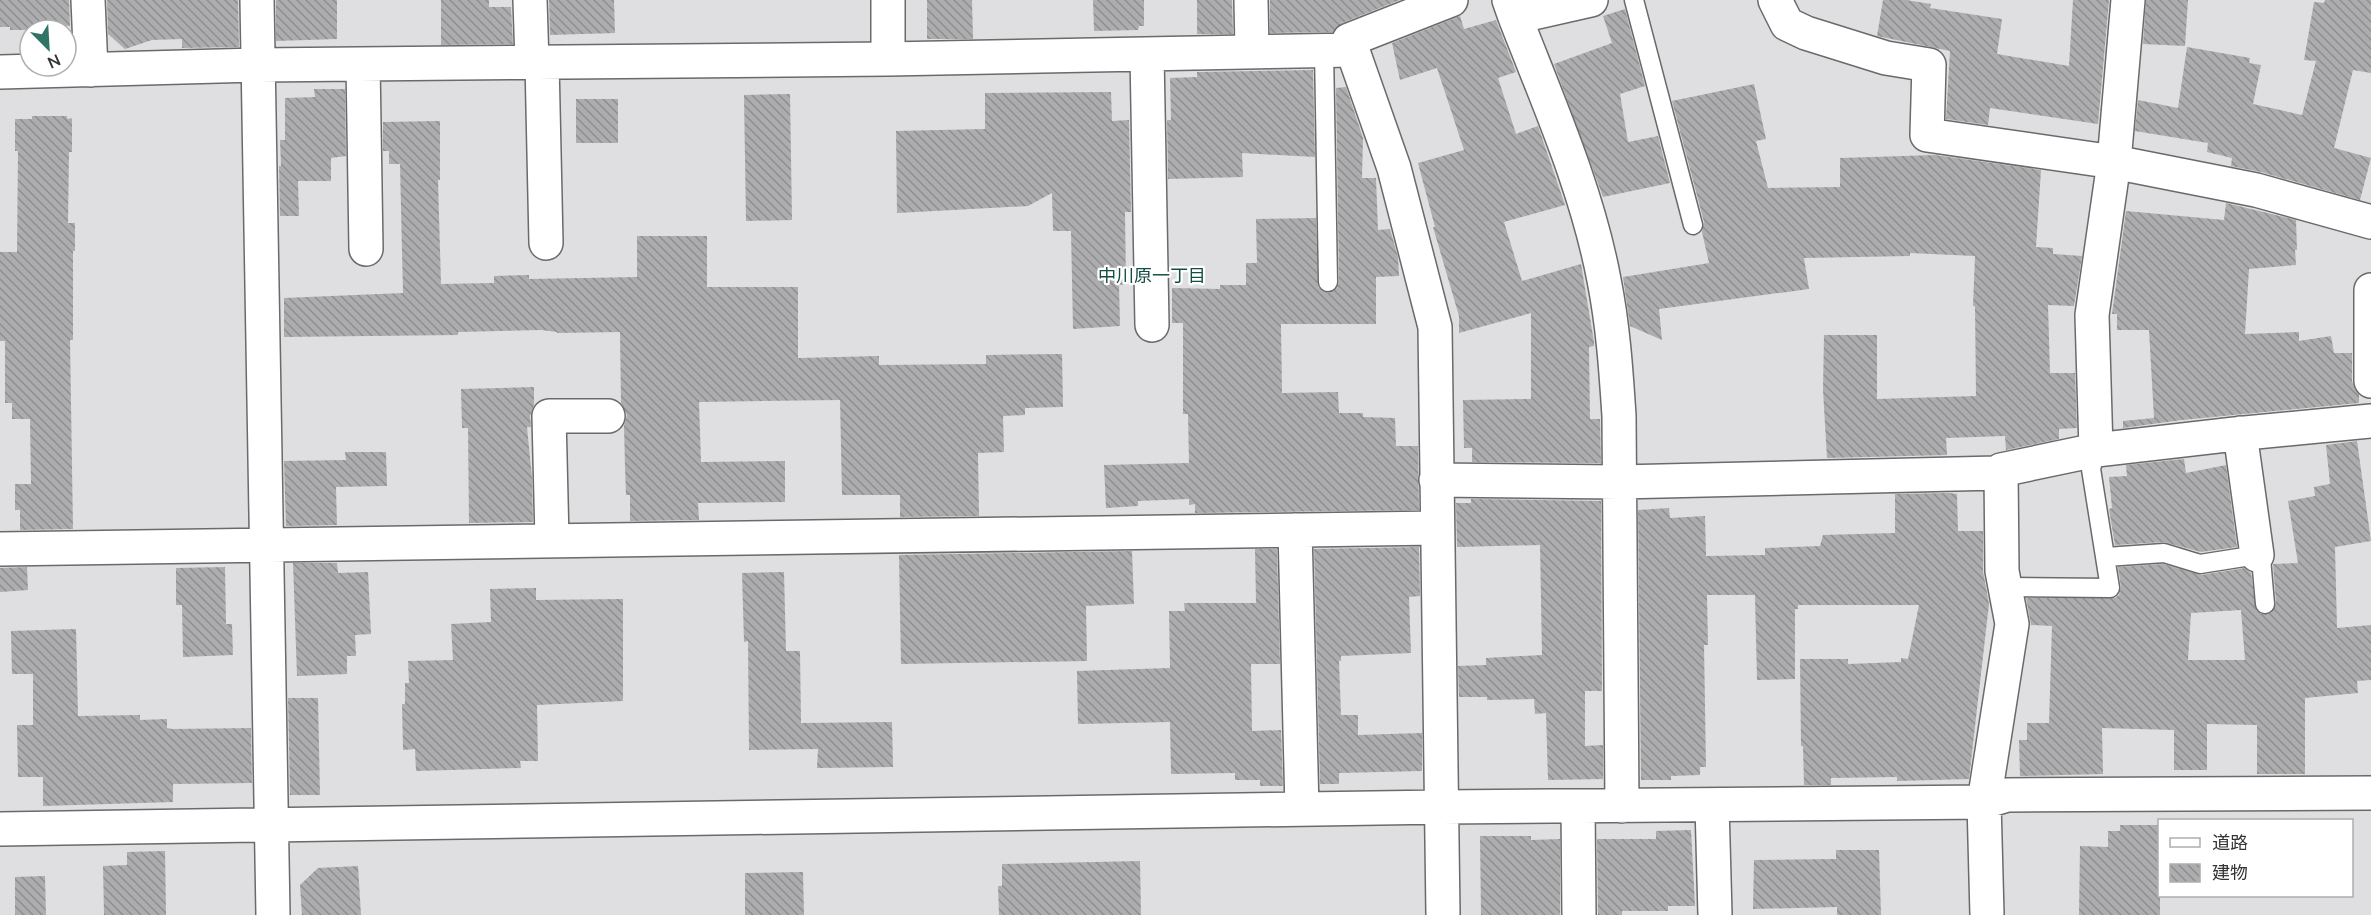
<svg xmlns="http://www.w3.org/2000/svg" width="2371" height="915" font-family="Mulish,'Noto Sans JP',sans-serif">
<defs>
<pattern id="building-back-hatch" width="6" height="6" patternUnits="userSpaceOnUse" patternTransform="scale(1.5)"><rect width="6" height="6" fill="#adadaf"/><path d="M-1 5l2 2M0 0l6 6M5-1l2 2" fill="none" stroke="#8e8e8f"/></pattern>
</defs>
<rect width="100%" height="100%" fill="#dfdfe1"/>
<path fill="url(#building-back-hatch)" fill-rule="evenodd" d="M 0,0 L 69,0 L 70,26 L 50,25 L 50,30 L 10,30 L 10,27 L 0,27 Z
M 107,0 L 238,0 L 239,47 L 182,48 L 182,39 L 152,40 L 125,49 L 108,34 Z
M 276,0 L 337,0 L 337,39 L 276,41 Z
M 441,0 L 489,0 L 489,7 L 511,7 L 513,44 L 441,45 Z
M 549,0 L 614,0 L 615,33 L 550,35 Z
M 927,0 L 972,0 L 973,39 L 927,39 Z
M 1093,0 L 1144,0 L 1144,26 L 1139,26 L 1138,30 L 1094,31 Z
M 1197,0 L 1232,0 L 1233,34 L 1197,34 Z
M 1270,0 L 1400,0 L 1342,23 L 1333,32 L 1270,33 Z
M 1883,0 L 1906,0 L 1931,4 L 1930,8 L 2002,19 L 1997,54 L 2069,66 L 2073,0 L 2109,0 L 2098,124 L 1990,108 L 1988,125 L 1946,119 L 1950,51 L 1877,36 Z
M 2146,0 L 2188,0 L 2185,46 L 2143,44 Z
M 2325,0 L 2371,0 L 2371,73 L 2353,70 L 2334,148 L 2371,158 L 2360,200 L 2261,172 L 2231,166 L 2232,158 L 2207,152 L 2208,143 L 2135,131 L 2138,100 L 2178,108 L 2187,47 L 2250,58 L 2249,63 L 2261,65 L 2253,104 L 2302,115 L 2316,61 L 2304,60 L 2314,2 L 2324,3 Z
M 1625,9 L 1645,86 L 1620,94 L 1628,142 L 1658,136 L 1670,183 L 1603,197 L 1554,64 L 1612,43 L 1603,16 Z
M 1460,16 L 1464,29 L 1496,20 L 1516,72 L 1498,78 L 1516,134 L 1538,126 L 1565,205 L 1504,222 L 1522,281 L 1581,264 L 1594,342 L 1594,346 L 1589,347 L 1590,419 L 1600,419 L 1601,463 L 1472,462 L 1472,448 L 1464,448 L 1463,400 L 1531,399 L 1531,313 L 1459,333 L 1459,316 L 1433,227 L 1435,227 L 1418,163 L 1464,150 L 1437,68 L 1400,80 L 1392,43 Z
M 1313,70 L 1315,157 L 1242,153 L 1243,177 L 1168,179 L 1167,120 L 1171,120 L 1170,78 L 1197,77 L 1197,72 Z
M 1754,84 L 1766,139 L 1756,141 L 1768,188 L 1840,187 L 1840,158 L 1935,155 L 2041,170 L 2036,247 L 2053,248 L 2053,254 L 2082,256 L 2074,306 L 2048,305 L 2050,373 L 2075,373 L 2077,428 L 2059,429 L 2059,439 L 2006,450 L 2005,436 L 1946,438 L 1947,455 L 1827,458 L 1823,390 L 1824,335 L 1877,335 L 1877,399 L 1976,396 L 1975,306 L 1973,306 L 1975,256 L 1910,253 L 1910,256 L 1804,258 L 1809,289 L 1659,309 L 1662,340 L 1630,326 L 1623,277 L 1709,263 L 1702,232 L 1704,222 L 1672,101 Z
M 1346,87 L 1363,138 L 1362,178 L 1376,178 L 1378,230 L 1390,229 L 1398,257 L 1399,276 L 1376,277 L 1376,324 L 1281,324 L 1282,393 L 1338,392 L 1339,413 L 1363,413 L 1363,417 L 1395,418 L 1396,446 L 1418,446 L 1419,510 L 1195,513 L 1195,504 L 1189,505 L 1189,499 L 1138,501 L 1138,506 L 1106,508 L 1104,465 L 1189,463 L 1188,414 L 1183,414 L 1183,323 L 1172,323 L 1172,288 L 1220,289 L 1220,285 L 1246,285 L 1246,263 L 1257,263 L 1256,219 L 1316,218 L 1318,287 L 1328,293 L 1337,288 L 1339,282 L 1336,88 Z
M 314,89 L 345,89 L 346,156 L 331,158 L 331,181 L 298,181 L 299,216 L 280,216 L 279,166 L 281,166 L 280,140 L 285,140 L 285,98 L 315,97 Z
M 1111,92 L 1112,121 L 1129,120 L 1131,212 L 1125,212 L 1126,284 L 1119,285 L 1120,326 L 1073,329 L 1071,231 L 1053,231 L 1052,193 L 1028,206 L 897,213 L 896,131 L 985,129 L 985,93 Z
M 790,94 L 792,220 L 746,221 L 744,95 Z
M 576,99 L 618,99 L 618,143 L 576,143 Z
M 32,116 L 67,116 L 67,119 L 72,118 L 72,152 L 69,152 L 68,223 L 75,223 L 75,251 L 73,251 L 73,340 L 70,340 L 73,529 L 20,530 L 20,510 L 15,510 L 15,484 L 31,484 L 30,419 L 12,419 L 12,403 L 5,403 L 5,341 L 0,341 L 0,252 L 17,252 L 18,151 L 15,151 L 15,119 L 32,119 Z
M 440,121 L 440,180 L 438,180 L 441,284 L 494,283 L 494,276 L 529,275 L 529,279 L 637,277 L 637,236 L 707,236 L 707,287 L 798,287 L 798,358 L 879,356 L 879,365 L 986,364 L 986,355 L 1062,354 L 1063,407 L 1025,408 L 1025,415 L 1003,416 L 1004,452 L 978,453 L 979,516 L 900,517 L 900,495 L 842,495 L 840,400 L 699,402 L 701,462 L 785,461 L 785,502 L 698,503 L 699,520 L 630,521 L 630,495 L 626,495 L 625,467 L 624,426 L 627,415 L 621,403 L 620,332 L 557,333 L 557,332 L 541,330 L 458,332 L 458,335 L 284,337 L 284,298 L 403,293 L 400,164 L 389,164 L 389,151 L 383,151 L 383,122 Z
M 2226,203 L 2296,220 L 2297,250 L 2295,250 L 2296,265 L 2249,269 L 2245,334 L 2299,332 L 2299,341 L 2331,336 L 2334,353 L 2352,353 L 2352,381 L 2355,390 L 2359,394 L 2359,403 L 2182,420 L 2123,428 L 2123,421 L 2154,418 L 2149,330 L 2117,330 L 2117,314 L 2112,314 L 2126,211 L 2224,220 Z
M 534,387 L 534,405 L 530,416 L 531,427 L 527,427 L 532,478 L 533,522 L 469,523 L 468,428 L 462,428 L 461,389 Z
M 2357,441 L 2371,541 L 2335,547 L 2337,628 L 2371,625 L 2371,680 L 2357,681 L 2358,693 L 2305,698 L 2305,774 L 2257,774 L 2257,725 L 2207,724 L 2207,770 L 2174,770 L 2174,730 L 2102,728 L 2103,774 L 2020,776 L 2019,740 L 2027,740 L 2027,723 L 2049,723 L 2052,626 L 2031,625 L 2026,598 L 2115,598 L 2119,595 L 2121,587 L 2118,567 L 2163,564 L 2201,575 L 2245,568 L 2251,573 L 2256,610 L 2261,614 L 2271,613 L 2276,603 L 2273,564 L 2298,563 L 2288,501 L 2315,496 L 2314,487 L 2330,484 L 2326,445 ZM 2241,610 L 2245,660 L 2188,660 L 2191,613 Z
M 345,452 L 386,452 L 387,486 L 336,487 L 337,525 L 286,526 L 284,461 L 346,460 Z
M 2184,459 L 2186,473 L 2226,465 L 2237,547 L 2201,552 L 2164,542 L 2115,545 L 2109,509 L 2112,508 L 2109,477 L 2127,476 L 2126,465 Z
M 1949,493 L 1957,494 L 1958,531 L 1983,531 L 1983,571 L 1989,604 L 1969,779 L 1897,781 L 1897,777 L 1831,778 L 1831,785 L 1804,785 L 1803,746 L 1801,746 L 1800,659 L 1848,659 L 1848,664 L 1901,662 L 1901,658 L 1908,659 L 1919,605 L 1798,605 L 1798,609 L 1795,609 L 1795,679 L 1757,680 L 1755,595 L 1707,595 L 1708,645 L 1704,645 L 1706,767 L 1700,767 L 1700,775 L 1671,776 L 1671,780 L 1641,780 L 1638,510 L 1669,508 L 1670,518 L 1705,516 L 1706,556 L 1765,555 L 1765,548 L 1820,546 L 1823,535 L 1895,533 L 1895,494 Z
M 1471,499 L 1601,501 L 1602,691 L 1585,691 L 1585,746 L 1603,745 L 1603,779 L 1548,780 L 1546,713 L 1535,714 L 1534,699 L 1487,700 L 1487,697 L 1459,697 L 1458,666 L 1486,665 L 1486,658 L 1542,655 L 1540,545 L 1457,547 L 1456,503 L 1471,503 Z
M 1419,547 L 1420,596 L 1409,597 L 1411,653 L 1341,656 L 1341,661 L 1339,661 L 1341,715 L 1358,715 L 1358,735 L 1422,733 L 1422,771 L 1339,773 L 1339,784 L 1320,784 L 1314,549 Z
M 1255,549 L 1277,549 L 1280,664 L 1251,664 L 1252,731 L 1281,730 L 1283,786 L 1260,786 L 1260,780 L 1235,780 L 1235,773 L 1171,774 L 1170,722 L 1078,724 L 1077,671 L 1170,668 L 1169,611 L 1185,611 L 1184,603 L 1256,603 Z
M 1132,551 L 1134,604 L 1086,606 L 1087,661 L 901,664 L 899,555 Z
M 293,563 L 337,563 L 338,573 L 368,572 L 371,634 L 355,635 L 356,656 L 347,656 L 347,674 L 297,676 Z
M 27,567 L 28,590 L 0,592 L 0,568 Z
M 225,567 L 226,624 L 232,624 L 233,655 L 183,657 L 182,605 L 176,605 L 176,568 Z
M 784,572 L 786,651 L 800,651 L 801,723 L 892,722 L 893,767 L 817,768 L 818,749 L 749,750 L 748,641 L 744,642 L 742,573 Z
M 536,588 L 536,600 L 623,599 L 623,701 L 537,705 L 538,761 L 520,761 L 521,768 L 416,771 L 415,749 L 403,750 L 402,704 L 405,704 L 405,683 L 409,683 L 408,661 L 453,660 L 451,624 L 491,622 L 490,589 Z
M 76,629 L 78,716 L 140,715 L 140,720 L 167,719 L 167,728 L 172,729 L 251,728 L 252,783 L 173,784 L 173,802 L 43,806 L 43,777 L 18,777 L 17,725 L 33,725 L 33,674 L 12,674 L 11,631 Z
M 288,698 L 318,698 L 320,795 L 290,795 Z
M 2120,825 L 2160,825 L 2160,915 L 2079,915 L 2080,846 L 2108,847 L 2108,831 L 2120,831 Z
M 1691,830 L 1695,906 L 1668,906 L 1668,911 L 1622,911 L 1622,915 L 1598,915 L 1597,839 L 1656,839 L 1656,831 Z
M 1480,836 L 1531,836 L 1531,840 L 1560,839 L 1560,915 L 1481,915 Z
M 1836,850 L 1879,850 L 1881,915 L 1837,915 L 1837,907 L 1753,909 L 1754,860 L 1836,859 Z
M 165,851 L 166,915 L 104,915 L 103,866 L 127,865 L 127,852 Z
M 1140,861 L 1141,915 L 999,915 L 998,886 L 1002,886 L 1002,864 Z
M 358,866 L 361,915 L 302,915 L 300,885 L 318,868 Z
M 803,872 L 804,915 L 745,915 L 745,873 Z
M 45,876 L 46,915 L 15,915 L 15,877 Z"/>
<g fill="none" stroke-linecap="round" stroke-linejoin="round">
<defs>
<path id="service" d="M 1634,0 L 1693,225
M 1324,50 L 1328,282
M 2106,557 L 2164,553 L 2200,564 L 2257,555 L 2261,558 L 2265,604
M 2005,587 L 2110,588 L 2091,469 L 2096,450"/>
<path id="minor" d="M 88,0 L 91,70
M 257,0 L 273,915
M 530,0 L 532,63
M 888,0 L 888,59
M 1251,0 L 1252,51
M 1509,0 L 1515,17 L 1591,0
M 1775,0 L 1787,24 L 1806,33 L 1886,58 L 1929,65 L 1927,135 L 2114,162 L 2256,190 L 2371,222
M 1515,17 C 1548,102 1587,189 1604,280 C 1613,325 1616,370 1619,416 L 1622,806
M 1147,54 L 1152,325
M 542,62 L 546,243
M 363,64 L 366,249
M 0,72 L 258,65 L 888,59 L 1353,50
M 2371,290 L 2371,381
M 2240,433 L 2257,555
M 2096,450 L 2092,315 L 2114,162 L 2128,0
M 1436,480 L 1619,482 L 1997,473 L 2001,470 L 2096,450 L 2235,434 L 2371,421
M 1295,530 L 1302,809
M 552,540 L 549,416 L 608,416
M 0,549 L 1437,528
M 1712,805 L 1715,915
M 1578,806 L 1579,915
M 0,829 L 1442,807 L 1984,802 L 2007,795 L 2371,793
M 1443,915 L 1435,327 L 1394,168 L 1349,40 L 1451,0
M 1987,915 L 1984,802 L 2012,624 L 2002,571 L 2001,470"/>
</defs>
<use href="#service" stroke="#6a6a6b" stroke-width="21"/>
<use href="#minor" stroke="#6a6a6b" stroke-width="36"/>
<use href="#service" stroke="#fff" stroke-width="18"/>
<use href="#minor" stroke="#fff" stroke-width="33"/>
</g>
<g text-anchor="middle" stroke-width="4.5" stroke-linejoin="round" paint-order="stroke">
<g font-size="18" fill="#144d43" stroke="#fff">
<text x="1152" y="282">中川原一丁目</text>
</g>
</g>
<rect x="2158" y="819" width="195" height="78" fill="#ffffff" stroke="#aeaeae" stroke-width="1.5"/>
<rect x="2170" y="838" width="30" height="9" fill="#ffffff" stroke="#aeaeae" stroke-width="1.5"/>
<text x="2212" y="849" font-size="18" fill="#343435">道路</text>
<rect x="2170" y="864" width="30" height="18" fill="url(#building-back-hatch)" stroke="#aeaeae" stroke-width="1.5"/>
<text x="2212" y="879" font-size="18" fill="#343435">建物</text>
<g transform="translate(48 48) rotate(156)"><circle r="28" fill="#ffffff" stroke="#aeaeae" stroke-width="1.5"/>
<path d="M0-4.5L10 22L0 15L-10 22Z" fill="#307468"/>
<text y="-9" font-size="16" font-weight="bold" text-anchor="middle" fill="#343435">N</text>
</g>
</svg>
